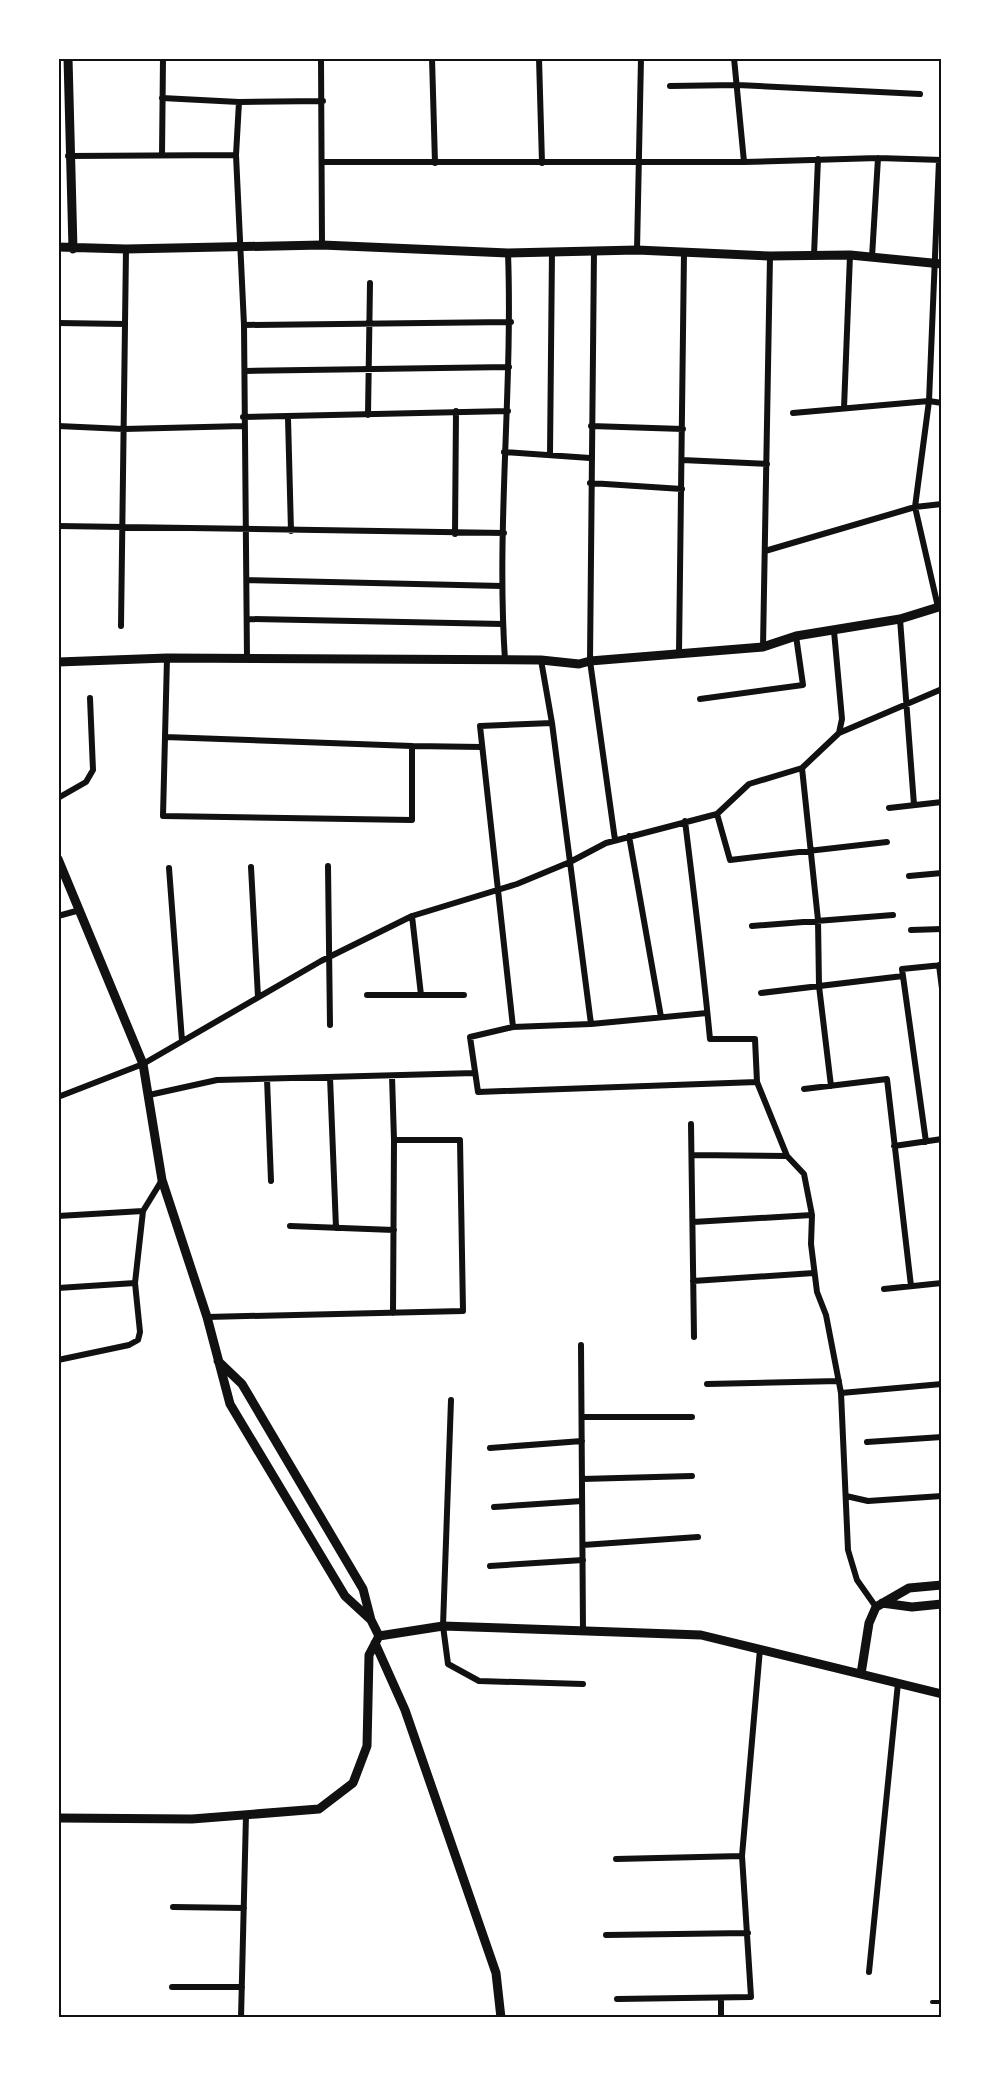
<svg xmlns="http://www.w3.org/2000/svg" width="1000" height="2076" font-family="Helvetica,sans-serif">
<rect width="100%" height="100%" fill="#fff"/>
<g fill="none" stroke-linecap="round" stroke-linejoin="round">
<path stroke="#111" stroke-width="4" d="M 932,2002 L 942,2002"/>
<path stroke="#111" stroke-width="6" d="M 321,58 L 322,245
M 432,58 L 435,163
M 539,58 L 542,163
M 734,58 L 744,162
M 670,86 L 738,85 L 920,94
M 162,98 L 239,102 L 323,101
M 239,102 L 236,155 L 244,325 L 247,659
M 162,155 L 163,58
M 68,156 L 236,155
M 323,162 L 744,162 L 878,158 L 942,160
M 594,250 L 590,661 L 615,840
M 637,250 L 641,58
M 814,255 L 818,159
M 872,257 L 878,158
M 58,323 L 125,324
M 244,325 L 511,322
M 245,371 L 509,367
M 844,408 L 850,255
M 793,413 L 929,401 L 942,403
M 368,415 L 370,283
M 243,417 L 508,411
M 288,418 L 291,531
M 58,426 L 124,429 L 244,426
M 591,426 L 683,429
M 504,452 L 590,458
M 550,455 L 552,251
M 682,460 L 767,464
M 590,483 L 682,489
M 58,526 L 504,533
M 455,534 L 456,411
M 765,551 L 915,507 L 942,504
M 248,580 L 502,586
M 938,607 L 915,507 L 929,401 L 939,160
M 248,619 L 503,624
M 900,619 L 914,805
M 121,626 L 126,249
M 763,647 L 770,256
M 679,653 L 684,252
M 505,660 C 496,525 513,389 508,253
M 541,660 L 552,723 L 591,1024
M 700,699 L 803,685 L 796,636
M 839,733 L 942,689
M 165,737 L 412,746 L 412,820 L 163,816 L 167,658
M 412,746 L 482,747
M 802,768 L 749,784 L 717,814 L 730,860 L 887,842
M 58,798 L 86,782 L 93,770 L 90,698
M 889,808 L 942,802
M 685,821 C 694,893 703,966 710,1039 L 755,1039 L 757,1082 L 478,1092 L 470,1037 L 513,1027 L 591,1024 L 707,1013
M 629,836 L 661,1017
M 328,866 L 330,1025
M 251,867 L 258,997
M 169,868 L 182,1041
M 909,876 L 942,873
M 58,916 L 80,910
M 412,916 L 421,995
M 752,926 L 893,915
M 911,930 L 942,929
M 939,965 L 942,989
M 761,993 L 903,976
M 367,995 L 464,995
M 513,1027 L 480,726 L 552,723
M 330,1077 L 336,1228
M 267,1079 L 271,1181
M 757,1082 L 787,1156 L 804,1174 L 812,1215 L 811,1244 L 817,1292 L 826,1315 L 841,1393 L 848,1550 L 857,1580 L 876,1607
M 831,1086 L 819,986 L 818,920 L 802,768 L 839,733 L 842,719 L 834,631
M 804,1089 L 887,1079 L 911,1286
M 149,1095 L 217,1080 L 475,1073
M 58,1097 L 143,1064 L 321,961 L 412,916 L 517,884 L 570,862 L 606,843 L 717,814
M 691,1124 L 694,1337
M 926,1142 L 902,969 L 942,965
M 894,1146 L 942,1139
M 692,1155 L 787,1156
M 58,1216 L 143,1211
M 693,1222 L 812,1215
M 290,1226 L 394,1230
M 693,1281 L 814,1273
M 58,1288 L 135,1283
M 884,1289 L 942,1283
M 393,1313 L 394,1140
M 207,1317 L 463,1311 L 460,1140 L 394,1140 L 392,1076
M 581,1345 L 583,1631
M 58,1360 L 129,1345 L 138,1340 L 140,1332 L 135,1283 L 143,1211 L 162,1180
M 707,1384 L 839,1381
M 841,1393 L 942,1384
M 451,1400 L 443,1626 L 448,1664 L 479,1681 L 583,1684
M 582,1417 L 692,1417
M 867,1442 L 942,1437
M 490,1448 L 582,1441
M 582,1479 L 692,1476
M 846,1496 L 868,1501 L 942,1496
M 494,1507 L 582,1501
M 583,1545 L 698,1537
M 490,1566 L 583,1560
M 616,1859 L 742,1856
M 173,1907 L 244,1908
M 606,1935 L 748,1933
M 869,1972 L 898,1683
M 172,1987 L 242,1987
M 721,1998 L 721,2018
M 617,1999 L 751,1997 L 742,1856 L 760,1649
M 241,2018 L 246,1815"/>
<path stroke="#111" stroke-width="9" d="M 68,58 L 73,249
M 58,247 L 126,249 L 322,245 L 508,253 L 637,250 L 770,256 L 850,255 L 942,264
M 58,662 L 167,658 L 541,660 L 579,664 L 590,661 L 763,647 L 796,636 L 900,619 L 942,606
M 58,859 L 143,1064 L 162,1180 L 207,1317 L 230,1404 L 345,1596 L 371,1620
M 218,1361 L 242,1384 L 363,1589 L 371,1620 L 379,1636
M 882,1603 L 912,1607 L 942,1604
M 375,1643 L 405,1710 L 496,1973 L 501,2018
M 861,1674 L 869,1623 L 876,1607 L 909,1588 L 942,1585
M 58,1818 L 192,1819 L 319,1809 L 353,1783 L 367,1746 L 369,1655 L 379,1636 L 443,1626 L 701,1635 L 942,1694"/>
</g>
<rect width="1000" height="2076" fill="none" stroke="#ffffff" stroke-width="120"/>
<rect x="60" y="60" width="880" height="1956" fill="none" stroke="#111" stroke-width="2"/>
</svg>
